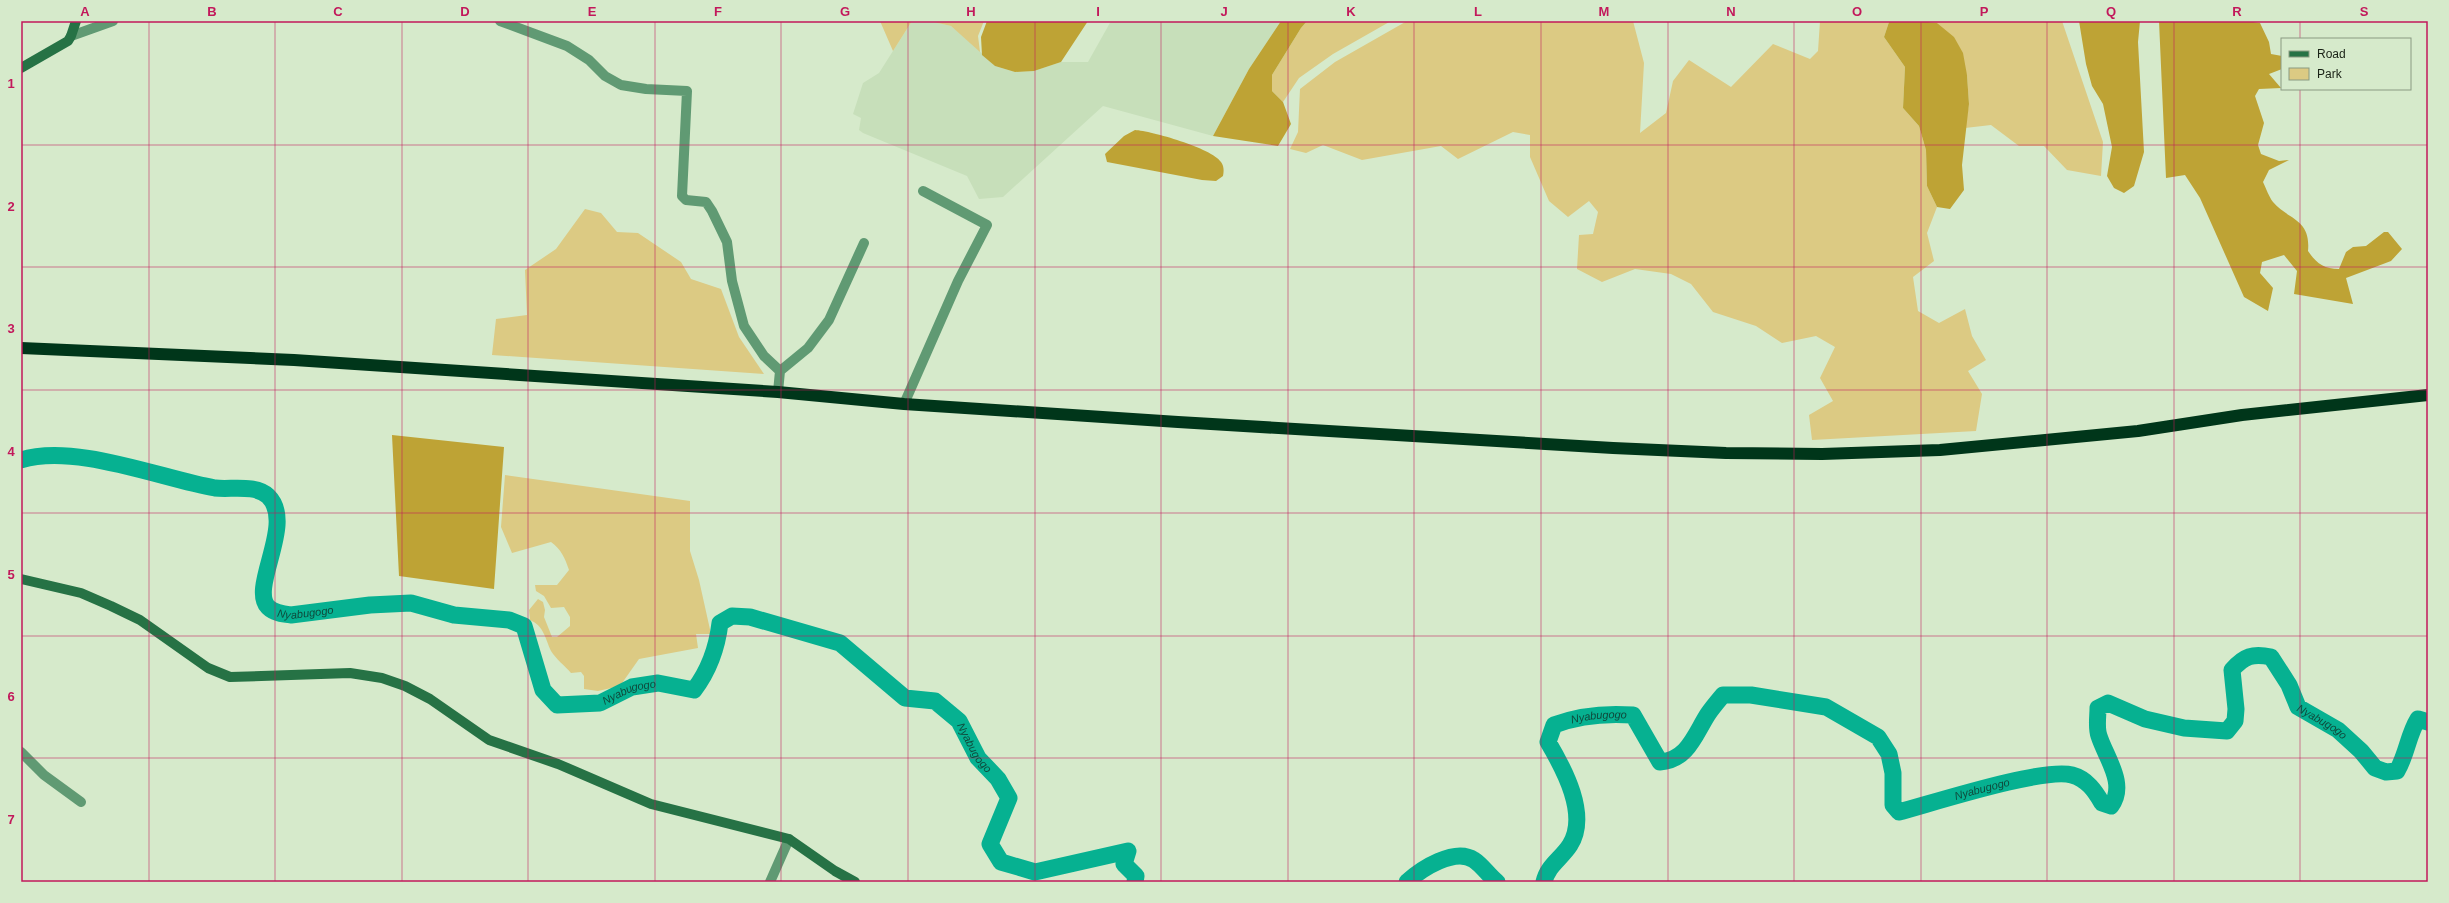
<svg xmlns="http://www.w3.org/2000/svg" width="2449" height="903" font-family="Helvetica,sans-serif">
<rect width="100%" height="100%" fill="#d6eacb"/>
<path fill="#c7dfba" d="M 912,21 L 929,21 L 951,26 L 968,40 L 995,66 L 1015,72 L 1034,71 L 1061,62 L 1088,62 L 1111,21 L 1281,21 L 1249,69 L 1213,136 L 1103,106 L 1003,197 L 979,199 L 967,176 L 863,133 L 859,130 L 861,118 L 853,114 L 863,83 L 879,73 Z"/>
<path fill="#dcca83" d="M 880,21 L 912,21 L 893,51 Z
M 929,21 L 984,21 L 978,36 L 980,52 L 951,26 Z
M 1307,21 L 1391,21 L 1333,54 L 1299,78 L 1283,102 L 1272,91 L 1272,75 L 1301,28 Z
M 1407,21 L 1633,21 L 1644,63 L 1640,133 L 1666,113 L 1673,81 L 1689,60 L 1731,87 L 1773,44 L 1810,59 L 1818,51 L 1820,21 L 1907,21 L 1889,22 L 1884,37 L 1905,67 L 1903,108 L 1919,126 L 1926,150 L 1927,186 L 1937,207 L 1927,233 L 1934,261 L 1913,277 L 1918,311 L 1939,323 L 1965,309 L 1972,336 L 1986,360 L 1968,371 L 1982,394 L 1976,431 L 1812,440 L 1809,415 L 1833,401 L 1820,378 L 1835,347 L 1816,336 L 1782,343 L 1756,326 L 1713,312 L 1691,284 L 1671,274 L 1635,269 L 1602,282 L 1577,269 L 1579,235 L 1593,234 L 1598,212 L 1589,201 L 1568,217 L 1549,201 L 1530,157 L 1530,135 L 1513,132 L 1458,159 L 1441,146 L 1362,160 L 1323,145 L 1306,153 L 1290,149 L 1298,132 L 1300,89 L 1335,62 Z
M 1919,21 L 2062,21 L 2103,142 L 2101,176 L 2067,170 L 2044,146 L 2019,146 L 1991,125 L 1965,128 L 1969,104 L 1967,75 L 1937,23 Z
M 585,209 L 601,213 L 617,232 L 638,233 L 681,262 L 691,279 L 721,289 L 739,337 L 764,374 L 492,355 L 496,319 L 527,315 L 525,270 L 556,249 Z
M 505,475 L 690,501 L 690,551 L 699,580 L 711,634 L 696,634 L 698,648 L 639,659 L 620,686 L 598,691 L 584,689 L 584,676 L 581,672 L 571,673 C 565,666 556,659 551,651 C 545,638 544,626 530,620 L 529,610 L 538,599 L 543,602 L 545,610 L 544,617 L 552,637 L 557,637 L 570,626 L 570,617 L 564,607 L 551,608 L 544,596 L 536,591 L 535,585 L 557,585 L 569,570 C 565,558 561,549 551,542 L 512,553 L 501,527 Z"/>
<path fill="#bea335" d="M 987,21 L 1088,21 L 1061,62 L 1034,71 L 1015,72 L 995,66 L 982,55 L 981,37 Z
M 1281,21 L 1307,21 L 1301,28 L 1272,75 L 1272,91 L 1283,102 L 1291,124 L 1278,146 L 1213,136 L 1249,69 Z
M 1919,21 L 1937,23 L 1954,37 L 1963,53 L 1967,75 L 1969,104 L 1962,165 L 1964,190 L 1950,209 L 1937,207 L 1927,186 L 1926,150 L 1919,126 L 1903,108 L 1905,67 L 1884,37 L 1889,22 Z
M 2079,21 L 2140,21 L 2138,42 L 2144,152 L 2134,186 L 2124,193 L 2114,188 L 2107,176 L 2112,147 L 2103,104 L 2092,86 L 2086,64 Z
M 2159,21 L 2246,21 L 2260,23 L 2269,42 L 2271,54 L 2282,56 L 2282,69 L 2269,74 L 2281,88 L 2259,89 L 2255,96 L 2264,123 L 2258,145 L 2261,154 L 2279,161 L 2289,160 L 2269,170 L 2263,182 C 2266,188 2269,197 2273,202 C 2288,220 2311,218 2308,251 C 2316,263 2324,269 2339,269 L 2346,252 L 2353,247 L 2366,246 L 2384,232 L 2388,232 L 2402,249 L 2391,261 L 2346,278 L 2353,304 L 2294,294 L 2297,271 L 2284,255 L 2262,262 L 2260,273 L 2273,288 L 2268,311 L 2244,297 L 2200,198 L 2185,175 L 2166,178 Z
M 1135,130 C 1151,131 1212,148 1221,162 C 1224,166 1224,171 1223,176 L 1216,181 L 1202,180 L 1107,162 L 1105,154 L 1124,136 Z
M 392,435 L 504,447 L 494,589 L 399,576 Z"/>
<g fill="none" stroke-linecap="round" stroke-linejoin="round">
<g stroke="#06b191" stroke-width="17">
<path id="s1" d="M 21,460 C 74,443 160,478 215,488 C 230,490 255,484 268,496 C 296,523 249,587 268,607 C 274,613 283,614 291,615 L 370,605 L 411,603 L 454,615 L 509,620 L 524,626 L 543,690 L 557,705 L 600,703 L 632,687 L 658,683 L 694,690 C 710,669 717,648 720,623 L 732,616 L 750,617 L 840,643 L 905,698 L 935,701 L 959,721 L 978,758 L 998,779 L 1009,798 L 990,844 L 1001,862 L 1035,872 L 1128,851 L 1124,864 L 1136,876 L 1135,882"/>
<path d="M 1407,882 C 1421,869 1455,847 1474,860 C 1482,865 1489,876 1497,882"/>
<path id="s2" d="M 1544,882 C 1548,865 1561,859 1570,845 C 1589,815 1564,769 1548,742 L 1554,725 C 1580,715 1605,713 1633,715 L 1660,762 C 1688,760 1695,734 1708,714 C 1712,708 1718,701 1723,695 L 1751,695 L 1826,707 L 1878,737 L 1889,754 L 1893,773 L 1893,805 L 1899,812 C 1933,803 2044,767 2072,775 C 2087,779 2095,791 2102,803 L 2111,806 C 2127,784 2106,758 2099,736 C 2096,728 2098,717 2098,708 L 2108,703 L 2145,719 L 2184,728 L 2227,731 L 2235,721 L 2236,709 L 2232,670 C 2244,656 2253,653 2271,657 L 2289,685 L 2298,707 L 2338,730 L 2361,751 L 2375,768 L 2386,772 L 2397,771 C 2407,754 2408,735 2418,719 L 2428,722"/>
</g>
<path stroke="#609a73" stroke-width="10" d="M 500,21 L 567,46 L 589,60 L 605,76 L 621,85 L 646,89 L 687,91 L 682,196 L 686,200 L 706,202 L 712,211 L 727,242 L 732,281 L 744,326 L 764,356 L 780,371 L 778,392
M 71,36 L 113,21
M 780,371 L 808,348 L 829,320 L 864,243
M 904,404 L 958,281 L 987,225 L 923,191
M 21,752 L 44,775 L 81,802
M 770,882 L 789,839"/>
<path stroke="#267245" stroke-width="10" d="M 21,68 L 68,41 L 71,36 L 76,21
M 21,579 L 81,593 L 111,606 L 140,620 L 208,668 L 230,677 L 350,673 L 382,678 L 405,686 L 430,699 L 489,740 L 558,764 L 651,804 L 789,839 L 835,871 L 855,882"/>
<path stroke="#00361a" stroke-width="12" d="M 21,348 L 294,360 L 778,392 L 904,404 L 1178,422 L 1613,448 L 1726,453 L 1822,454 L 1940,450 L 2138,431 L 2242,415 L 2428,395"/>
</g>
<path fill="none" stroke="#c2185b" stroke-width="1" stroke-opacity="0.55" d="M 149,21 L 149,882M 275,21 L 275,882M 402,21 L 402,882M 528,21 L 528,882M 655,21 L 655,882M 781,21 L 781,882M 908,21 L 908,882M 1035,21 L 1035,882M 1161,21 L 1161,882M 1288,21 L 1288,882M 1414,21 L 1414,882M 1541,21 L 1541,882M 1668,21 L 1668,882M 1794,21 L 1794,882M 1921,21 L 1921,882M 2047,21 L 2047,882M 2174,21 L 2174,882M 2300,21 L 2300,39M 2300,89 L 2300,882M 21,145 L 2428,145M 21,267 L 2428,267M 21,390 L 2428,390M 21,513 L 2428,513M 21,636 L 2428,636M 21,758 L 2428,758"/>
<g text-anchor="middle" stroke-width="3.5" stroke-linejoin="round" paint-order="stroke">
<g font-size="11" font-style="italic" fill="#0f4a3c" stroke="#d6eacb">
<text dy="4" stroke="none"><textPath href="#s1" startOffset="408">Nyabugogo</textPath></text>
<text dy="4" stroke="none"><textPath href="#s1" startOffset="792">Nyabugogo</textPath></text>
<text dy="4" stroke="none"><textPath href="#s2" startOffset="220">Nyabugogo</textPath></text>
<text dy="4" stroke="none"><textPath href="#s2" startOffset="1309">Nyabugogo</textPath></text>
<text dy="4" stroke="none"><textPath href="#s1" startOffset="1235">Nyabugogo</textPath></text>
<text dy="4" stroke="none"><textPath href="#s2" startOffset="735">Nyabugogo</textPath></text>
</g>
</g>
<rect width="2449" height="903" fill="none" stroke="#d6eacb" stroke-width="44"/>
<rect x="2281" y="38" width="130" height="52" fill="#d6eacb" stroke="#8a9a82"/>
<rect x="2289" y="51" width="20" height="6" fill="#267245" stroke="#8a9a82"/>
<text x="2317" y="58" font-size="12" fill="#192115">Road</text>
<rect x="2289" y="68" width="20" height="12" fill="#dcca83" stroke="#8a9a82"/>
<text x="2317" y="78" font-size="12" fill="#192115">Park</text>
<rect x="22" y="22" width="2405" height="859" fill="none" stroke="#c2185b" stroke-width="1.5"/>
<g font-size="13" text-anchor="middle" font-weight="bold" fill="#c2185b">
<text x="85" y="16">A</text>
<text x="212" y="16">B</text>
<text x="338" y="16">C</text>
<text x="465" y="16">D</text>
<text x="592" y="16">E</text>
<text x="718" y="16">F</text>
<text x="845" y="16">G</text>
<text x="971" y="16">H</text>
<text x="1098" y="16">I</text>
<text x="1224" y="16">J</text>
<text x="1351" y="16">K</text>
<text x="1478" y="16">L</text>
<text x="1604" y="16">M</text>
<text x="1731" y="16">N</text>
<text x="1857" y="16">O</text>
<text x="1984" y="16">P</text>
<text x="2111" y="16">Q</text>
<text x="2237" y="16">R</text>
<text x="2364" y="16">S</text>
<text x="11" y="88">1</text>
<text x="11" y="211">2</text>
<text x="11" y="333">3</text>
<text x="11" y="456">4</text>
<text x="11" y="579">5</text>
<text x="11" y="701">6</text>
<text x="11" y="824">7</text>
</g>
</svg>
